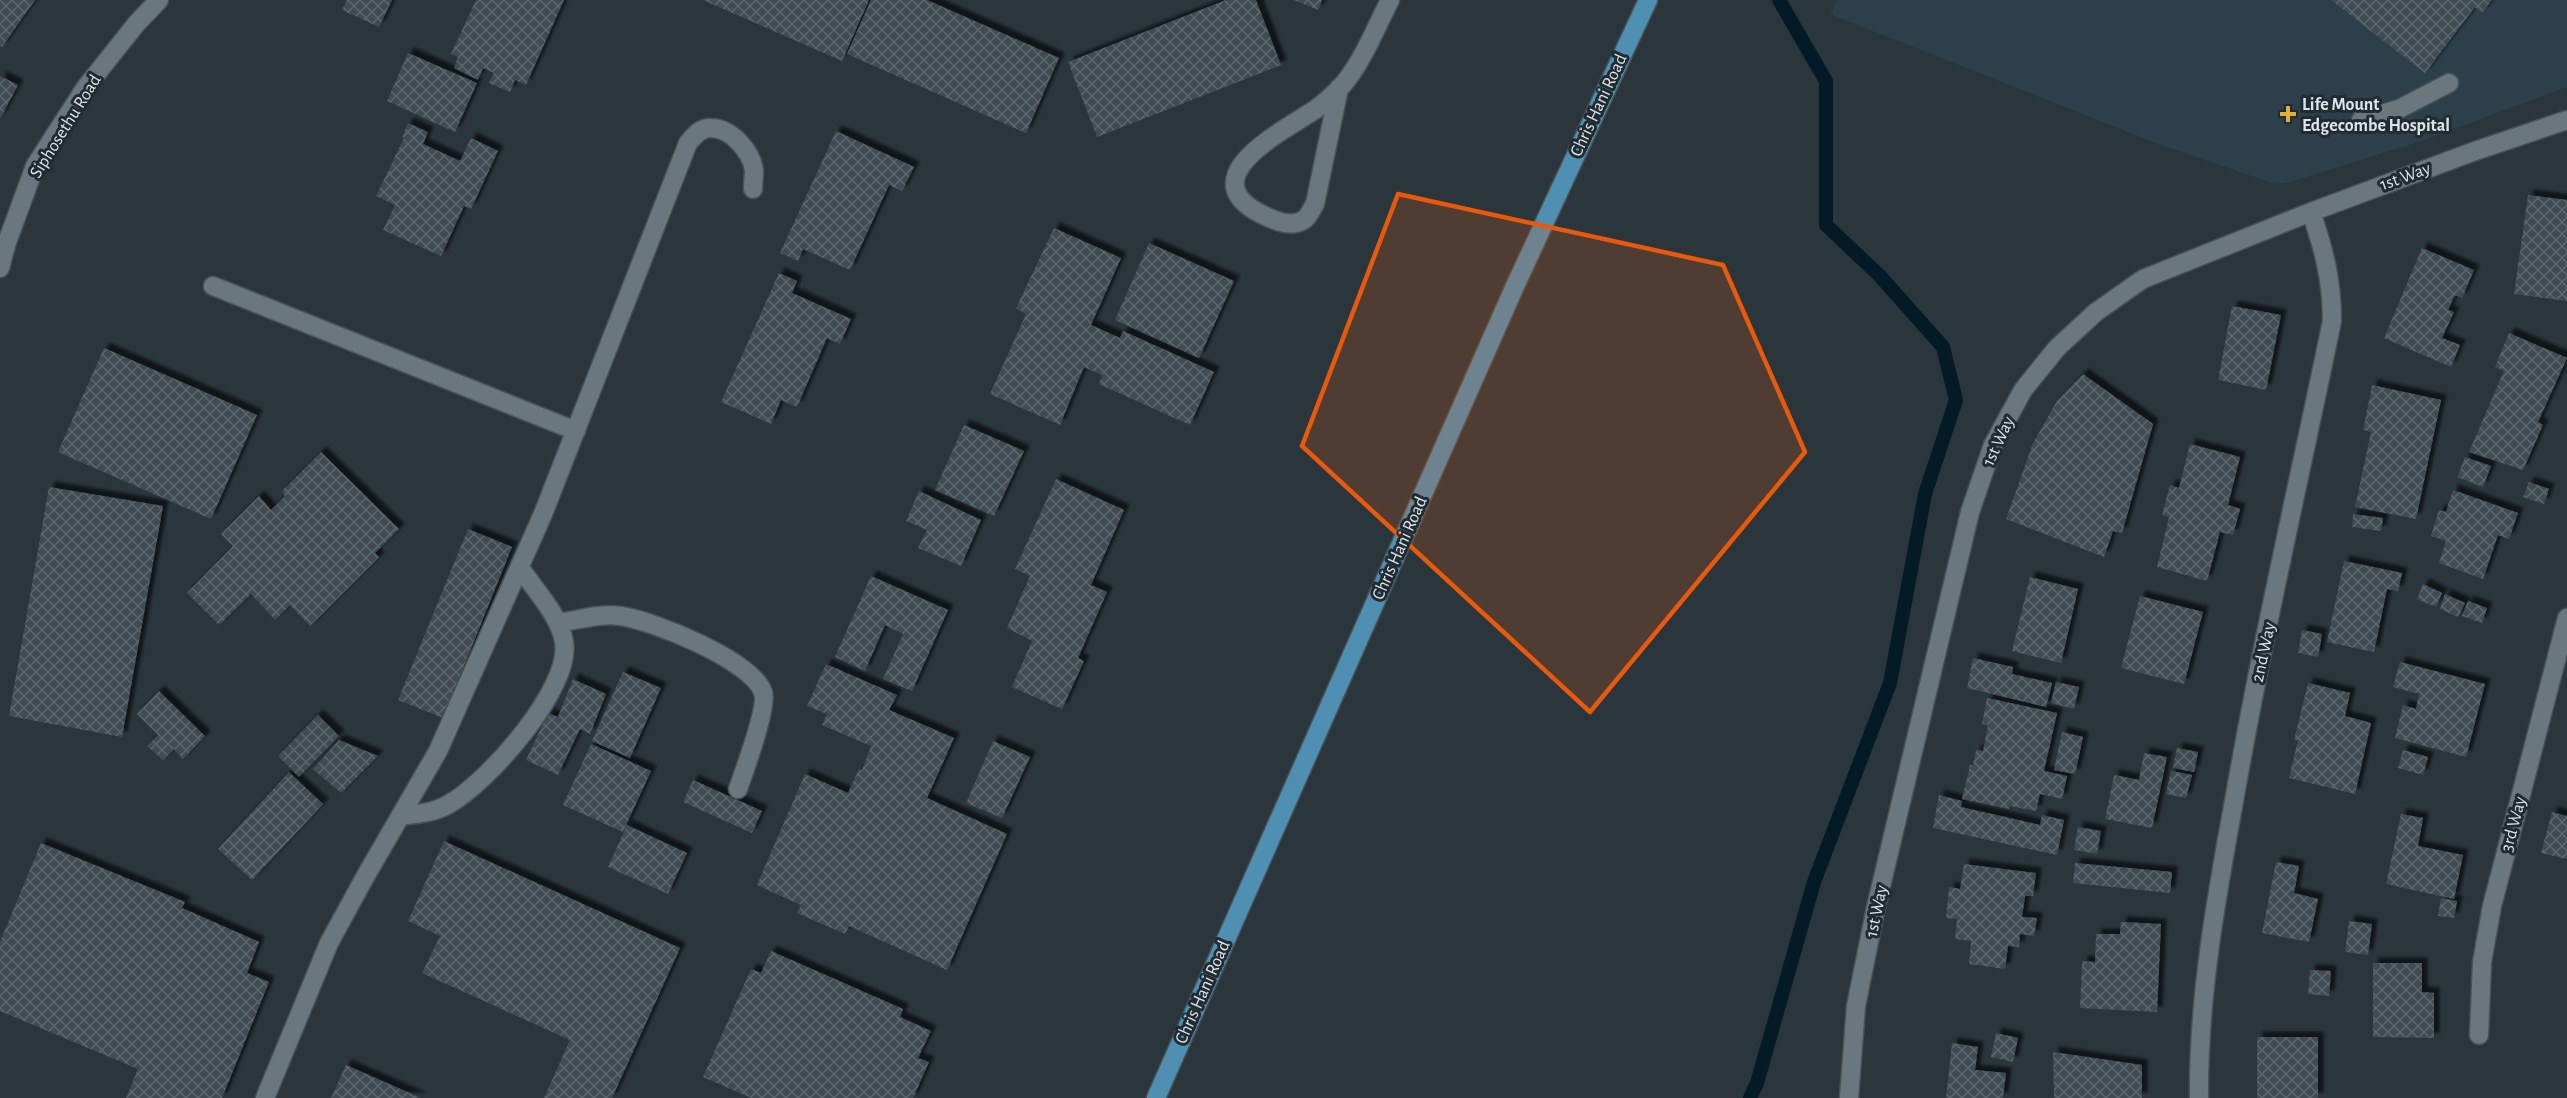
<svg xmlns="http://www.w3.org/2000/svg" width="2567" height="1098" font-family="'Alegreya Sans',sans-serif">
<defs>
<pattern id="building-cross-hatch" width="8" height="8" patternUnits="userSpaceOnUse" patternTransform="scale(1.5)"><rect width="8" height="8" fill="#404c53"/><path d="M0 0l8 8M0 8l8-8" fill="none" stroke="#5b666c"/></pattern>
<filter id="shadow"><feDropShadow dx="5.5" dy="-5.5" stdDeviation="1.5" flood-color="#0009"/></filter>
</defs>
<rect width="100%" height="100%" fill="#2a353c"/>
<path fill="#2d3f4a" d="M 1837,0 L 2567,0 L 2567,87 L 2419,142 L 2287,183 L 2275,184 L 2161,145 L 1830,14 Z"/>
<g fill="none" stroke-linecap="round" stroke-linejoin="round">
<path stroke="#041a26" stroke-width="14" d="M 1750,1098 L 1757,1083 L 1814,882 L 1890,683 L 1925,494 L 1956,400 L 1943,347 L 1880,276 L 1826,225 L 1826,81 L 1779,0"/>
</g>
<path fill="url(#building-cross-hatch)" filter="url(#shadow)" d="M 0,0 L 35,0 L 2,47 L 0,46 Z
M 347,0 L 392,0 L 379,27 L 342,10 Z
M 476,0 L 564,0 L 526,85 L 515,80 L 510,92 L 489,83 L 494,73 L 483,68 L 478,80 L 454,68 L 458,57 L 451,54 Z
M 703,0 L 869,0 L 842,61 Z
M 871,0 L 927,0 L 1059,58 L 1026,133 L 847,54 Z
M 1226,0 L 1256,0 L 1281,65 L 1097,137 L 1068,62 Z
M 1294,0 L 1322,0 L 1318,10 Z
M 2331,0 L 2492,0 L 2482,13 L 2475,7 L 2425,73 Z
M 408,53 L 477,83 L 455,132 L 387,101 Z
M 0,76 L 18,85 L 0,119 Z
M 408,123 L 428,132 L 423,144 L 460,161 L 471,138 L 498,151 L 471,209 L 464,206 L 441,256 L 383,230 L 395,205 L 376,196 L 404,138 L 402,137 Z
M 836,131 L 914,167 L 902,191 L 889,185 L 850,270 L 803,249 L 798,261 L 780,253 Z
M 2528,195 L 2567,200 L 2567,301 L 2514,294 Z
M 1054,228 L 1121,258 L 1091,325 L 1120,338 L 1123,331 L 1214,372 L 1190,425 L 1099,384 L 1105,368 L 1102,375 L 1084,367 L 1060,425 L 990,394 L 1026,314 L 1016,308 Z
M 1149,243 L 1234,281 L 1199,358 L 1115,320 Z
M 2422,248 L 2474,270 L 2462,298 L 2455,295 L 2448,310 L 2454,312 L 2442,338 L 2460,345 L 2451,367 L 2384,338 Z
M 779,273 L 797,281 L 792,293 L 851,319 L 840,344 L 827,338 L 797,407 L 781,400 L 771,424 L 721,402 Z
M 2232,306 L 2281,315 L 2266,390 L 2218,380 Z
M 2509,333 L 2567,358 L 2538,422 L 2543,425 L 2523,470 L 2469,452 L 2504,371 L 2495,367 Z
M 104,348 L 257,415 L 211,519 L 58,452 Z
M 2083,374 L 2153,424 L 2122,533 L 2113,531 L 2104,557 L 2006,519 L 2033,443 L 2057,401 Z
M 2372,385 L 2441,400 L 2416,519 L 2355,507 L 2371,432 L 2363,430 Z
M 964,425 L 1024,451 L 994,516 L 935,490 Z
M 2190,444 L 2240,457 L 2228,505 L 2240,509 L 2233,535 L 2220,532 L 2207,581 L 2157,567 L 2169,517 L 2162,515 L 2170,485 L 2179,488 Z
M 321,452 L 399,529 L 375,553 L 379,557 L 310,626 L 290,605 L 275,620 L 251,594 L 219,625 L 187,593 L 233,546 L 221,534 L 259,496 L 271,510 L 285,496 L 282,491 Z
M 2465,457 L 2491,466 L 2483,487 L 2457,477 Z
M 1056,479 L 1124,510 L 1091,585 L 1107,592 L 1078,658 L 1084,661 L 1062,709 L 1012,687 L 1032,641 L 1007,628 L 1030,576 L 1015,569 Z
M 2529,482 L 2549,489 L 2544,504 L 2523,497 Z
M 49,487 L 163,506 L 122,737 L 9,716 Z
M 2453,490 L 2518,513 L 2509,539 L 2498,535 L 2483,579 L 2439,563 L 2446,541 L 2431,536 L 2439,510 L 2446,512 Z
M 919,491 L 981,520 L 961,566 L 918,548 L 927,530 L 906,521 Z
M 2353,514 L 2383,518 L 2381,531 L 2352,527 Z
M 468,529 L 512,547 L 443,718 L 398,700 Z
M 2344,561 L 2402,573 L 2398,591 L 2387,589 L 2374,652 L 2327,642 Z
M 871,576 L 948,610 L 912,691 L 883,679 L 903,634 L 885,625 L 865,671 L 835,657 Z
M 2030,577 L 2078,589 L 2061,663 L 2012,651 Z
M 2423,584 L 2442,593 L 2436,607 L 2417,599 Z
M 2445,594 L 2465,603 L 2458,617 L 2440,609 Z
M 2140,596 L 2203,612 L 2184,684 L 2121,668 Z
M 2468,601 L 2487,608 L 2482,623 L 2462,616 Z
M 2302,630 L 2322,634 L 2318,657 L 2298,653 Z
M 1973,658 L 2013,667 L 2012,674 L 2052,683 L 2046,707 L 1967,688 Z
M 2400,662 L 2485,684 L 2466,757 L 2395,738 L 2403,705 L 2416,709 L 2419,694 L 2393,687 Z
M 826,664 L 897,695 L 889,710 L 954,738 L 927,798 L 1007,834 L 947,970 L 849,926 L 845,934 L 797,913 L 801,905 L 757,885 L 805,774 L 848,793 L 859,769 L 862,770 L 871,746 L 822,725 L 827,714 L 807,706 Z
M 623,672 L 661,688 L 630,758 L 592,741 Z
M 573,679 L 606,694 L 590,734 L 580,729 L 558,775 L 526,760 L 548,713 L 558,717 Z
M 2056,682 L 2079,687 L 2074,709 L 2051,703 Z
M 2308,683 L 2350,693 L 2345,716 L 2371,723 L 2355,794 L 2289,778 L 2298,740 L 2294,740 Z
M 159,691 L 205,736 L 183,759 L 174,749 L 163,760 L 147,746 L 158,735 L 137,714 Z
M 1987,698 L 2057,713 L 2044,771 L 2067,776 L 2062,799 L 2040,794 L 2036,811 L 2009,806 L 2009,809 L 1962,799 L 1970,765 L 1973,765 L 1976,750 L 1983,751 L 1988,725 L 1982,724 Z
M 318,715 L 339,736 L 299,777 L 278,756 Z
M 2062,732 L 2083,737 L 2075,774 L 2054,770 Z
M 339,740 L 378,756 L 341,793 L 313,769 Z
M 993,741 L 1030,757 L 1002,818 L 966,803 Z
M 591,744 L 651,771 L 623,832 L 563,805 Z
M 2177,748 L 2198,752 L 2194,772 L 2173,768 Z
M 2403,750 L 2428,757 L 2423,775 L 2398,768 Z
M 2144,753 L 2167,757 L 2152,828 L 2105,819 L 2114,775 L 2139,780 Z
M 2171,771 L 2192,775 L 2186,798 L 2166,794 Z
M 289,772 L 323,804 L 252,880 L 218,849 Z
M 693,780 L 762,811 L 752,833 L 683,802 Z
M 1939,795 L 1962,801 L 1961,807 L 2040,825 L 2042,815 L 2064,820 L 2057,855 L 1933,828 Z
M 2552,812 L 2567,816 L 2567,859 L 2541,853 Z
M 2401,814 L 2423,818 L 2418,846 L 2463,855 L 2454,899 L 2386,884 Z
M 627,825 L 687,853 L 668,894 L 608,867 Z
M 2078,827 L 2101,831 L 2097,854 L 2074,850 Z
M 444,841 L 680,948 L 612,1098 L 544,1098 L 570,1040 L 422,973 L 440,936 L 408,921 Z
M 41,843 L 185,902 L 182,908 L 259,942 L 247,973 L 269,982 L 222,1098 L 126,1098 L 138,1069 L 0,1011 L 0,942 Z
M 2276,862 L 2299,866 L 2294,893 L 2318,899 L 2309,942 L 2262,933 Z
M 2075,863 L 2172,872 L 2170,893 L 2073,883 Z
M 1964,864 L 2036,873 L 2033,896 L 2025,896 L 2022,917 L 2037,918 L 2034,936 L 2020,934 L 2019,947 L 2008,946 L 2005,969 L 1969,964 L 1971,941 L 1955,939 L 1957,919 L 1946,918 L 1949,887 L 1960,889 Z
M 2441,898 L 2457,901 L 2454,918 L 2438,916 Z
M 2349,921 L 2372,924 L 2368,955 L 2345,952 Z
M 2121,922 L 2161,924 L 2157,1012 L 2080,1008 L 2082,961 L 2095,962 L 2096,934 L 2120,934 Z
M 771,951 L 903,1009 L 900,1017 L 931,1031 L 918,1058 L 929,1062 L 913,1098 L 751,1098 L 703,1077 L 751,969 L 761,973 Z
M 2373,963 L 2422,963 L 2422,992 L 2434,993 L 2434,1038 L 2373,1037 Z
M 2310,970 L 2331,971 L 2329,996 L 2308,994 Z
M 1996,1033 L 2018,1038 L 2013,1062 L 1991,1057 Z
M 2257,1037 L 2318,1037 L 2318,1098 L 2257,1098 Z
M 1952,1043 L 1978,1047 L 1975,1070 L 2006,1073 L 2003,1098 L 1946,1098 Z
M 2053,1052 L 2142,1065 L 2142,1098 L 2054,1098 Z
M 346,1065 L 421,1098 L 331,1098 Z"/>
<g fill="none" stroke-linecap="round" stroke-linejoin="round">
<defs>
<path id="minor" d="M 1339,88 L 1315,204 C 1312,208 1309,216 1305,219 C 1292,229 1273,220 1261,214 C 1189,177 1285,130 1316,109 C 1324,103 1333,95 1340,88 C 1362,64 1375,29 1390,0
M 2361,120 L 2399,109 L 2449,83
M 0,268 L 6,245 L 35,166 L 86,87 L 137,23 L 159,0
M 213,286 L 576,431
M 558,623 C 578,620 601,613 621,616 C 654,621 751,660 763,692 C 768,706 744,772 738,789
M 400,816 C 417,814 434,813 449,804 C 487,783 572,688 564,642 C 561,618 534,588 520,568
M 2479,1035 L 2482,962 L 2492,906 L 2567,618
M 265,1098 L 329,943 L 365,877 L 438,751 L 543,514 L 688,143 C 694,136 701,127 711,128 C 731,128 751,151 754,170 C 754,176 753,183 753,189
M 1849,1098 L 1856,1006 L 1876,907 L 1970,512 L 1993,445 L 2023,390 L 2057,348 L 2096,312 L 2143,279 L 2311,212 L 2475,151 L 2567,120
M 2199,1098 C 2198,999 2216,899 2234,801 C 2262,640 2299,481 2332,321 C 2332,280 2324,250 2311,212"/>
<path id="major" d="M 1156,1098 L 1515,286 L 1648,0"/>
</defs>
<use href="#minor" stroke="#475156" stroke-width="21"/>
<use href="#major" stroke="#475156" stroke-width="21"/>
<use href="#minor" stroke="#6b777f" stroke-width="18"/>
<use href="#major" stroke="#4f8fb2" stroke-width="18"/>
</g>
<path fill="#e8590c" fill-opacity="0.2" stroke="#e8590c" stroke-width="4.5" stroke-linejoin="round" d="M 1398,194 L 1723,265 L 1805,452 L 1590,712 L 1302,446 Z"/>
<path fill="#e0b034" stroke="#202b32" stroke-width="2" d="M2285 105h6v6h6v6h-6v6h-6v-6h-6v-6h6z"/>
<g text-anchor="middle" stroke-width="6" stroke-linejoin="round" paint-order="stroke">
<g font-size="18" font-weight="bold" fill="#dde4e9" stroke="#202b32" text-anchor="start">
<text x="2302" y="110">Life Mount<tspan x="2302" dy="21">Edgecombe Hospital</tspan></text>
</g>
<g font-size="18" fill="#dde4e9" stroke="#202b32">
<text transform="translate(1598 105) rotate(-65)" y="6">Chris Hani Road</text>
<text transform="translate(65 126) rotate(-58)" y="6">Siphosethu Road</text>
<text transform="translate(2405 176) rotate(-20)" y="6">1st Way</text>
<text transform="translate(1998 441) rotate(-65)" y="6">1st Way</text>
<text transform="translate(1399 548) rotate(-66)" y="6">Chris Hani Road</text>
<text transform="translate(2263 652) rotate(-78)" y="6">2nd Way</text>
<text transform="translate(2513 824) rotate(-75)" y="6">3rd Way</text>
<text transform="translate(1876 911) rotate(-78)" y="6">1st Way</text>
<text transform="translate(1202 992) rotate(-66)" y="6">Chris Hani Road</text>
</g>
</g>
</svg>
